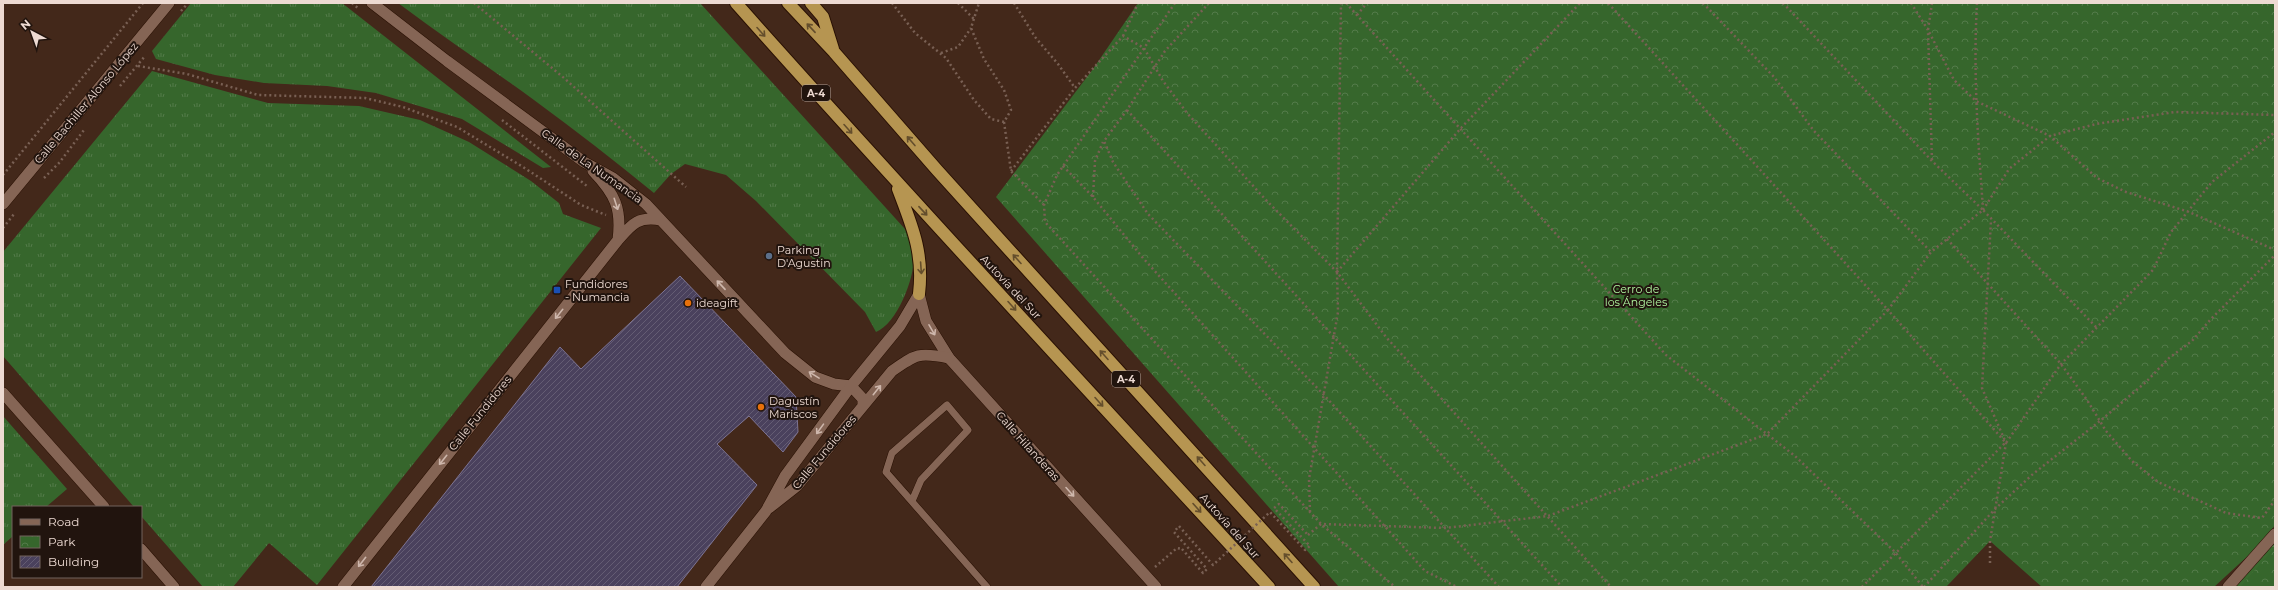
<svg xmlns="http://www.w3.org/2000/svg" width="2278" height="590" font-family="Montserrat,sans-serif">
<defs>
<pattern id="grass-tufts" width="24" height="20" patternUnits="userSpaceOnUse"><rect width="24" height="20" fill="#36662c"/><path d="M3 7l-1-3M5 7V3M7 7l1-3M15 17l-1-3M17 17v-4M19 17l1-3" fill="none" stroke="#537b4a"/></pattern>
<pattern id="forest-firs" width="22" height="20" patternUnits="userSpaceOnUse"><rect width="22" height="20" fill="#39692e"/><path d="M5 1l3.5 6h-7zM16 11l3.5 6h-7z" fill="#567e4b"/></pattern>
<pattern id="park-crowns" width="20" height="18" patternUnits="userSpaceOnUse"><rect width="20" height="18" fill="#36662c"/><path d="M2 6a3 3 0 1 1 6 0M12 15a3 3 0 1 1 6 0" fill="none" stroke="#537b4a"/></pattern>
<pattern id="building-hatch" width="6" height="6" patternUnits="userSpaceOnUse"><rect width="6" height="6" fill="#4a415d"/><path d="M-1 1l2-2M0 6l6-6M5 7l2-2" fill="none" stroke="#645c73"/></pattern>
</defs>
<rect width="100%" height="100%" fill="#43281a"/>
<path fill="url(#grass-tufts)" d="M 191,3 L 342,3 L 551,167 L 543,168 L 462,119 L 376,93 L 327,86 L 264,83 L 215,75 L 156,59 L 152,51 Z
M 398,3 L 700,3 L 905,229 C 909,236 914,244 914,252 C 916,275 898,323 876,332 L 865,312 L 756,201 L 726,175 L 685,164 L 671,174 L 654,193 C 615,161 575,130 534,100 C 489,67 443,37 398,3 Z
M 152,71 L 268,103 L 359,106 L 420,120 L 469,142 L 531,181 L 559,203 L 563,214 L 601,228 L 317,585 L 269,543 L 233,587 L 203,587 L 141,516 L 141,507 L 134,507 L 3,356 L 3,252 Z
M 3,416 L 67,489 L 46,507 L 13,507 L 13,536 L 3,545 Z"/>
<path fill="url(#forest-firs)" d="M 2275,535 L 2275,587 L 2232,587 Z"/>
<path fill="url(#park-crowns)" d="M 1138,3 L 2275,3 L 2275,525 L 2263,542 L 2214,587 L 2042,587 L 1990,541 L 1946,587 L 1339,587 L 996,197 L 1093,69 Z
M 2275,547 L 2275,587 L 2240,587 Z"/>
<path fill="url(#building-hatch)" stroke="#7d7493" d="M 680,276 L 796,397 L 798,432 L 783,452 L 749,416 L 717,444 L 757,485 L 677,587 L 371,587 L 560,347 L 581,369 Z"/>
<g fill="none" stroke-linecap="round" stroke-linejoin="round">
<defs>
<path id="service" d="M 912,501 L 921,480 L 968,430 L 947,405 L 892,453 L 886,472 L 987,587"/>
<path id="minor" d="M 372,3 L 447,61 L 584,162 L 613,178 L 646,204 L 785,353 L 815,377 L 834,384 L 851,386
M 593,171 C 615,194 622,208 618,240
M 3,204 L 169,3
M 919,294 L 926,321 L 949,358 L 1156,587
M 3,393 L 104,507
M 141,549 L 174,587
M 343,587 L 618,240 C 632,224 638,216 661,220
M 2228,587 L 2275,534"/>
<path id="tertiary" d="M 851,386 L 863,399 L 863,406
M 769,508 L 797,486 L 892,371 C 916,354 919,352 949,358
M 706,587 L 766,511 L 785,476 L 851,386 L 900,326 L 919,294"/>
<path id="motorway" d="M 736,3 C 911,200 1091,393 1269,587
M 788,3 L 834,52 L 937,170 L 1314,587
M 811,3 L 823,17 L 833,49
M 898,189 C 912,226 924,253 919,294"/>
</defs>
<use href="#service" stroke="#291003" stroke-width="8"/>
<use href="#minor" stroke="#291003" stroke-width="12"/>
<use href="#tertiary" stroke="#291003" stroke-width="12"/>
<use href="#motorway" stroke="#291003" stroke-width="14"/>
<path stroke="#796054" stroke-width="2.5" stroke-dasharray="2 3" stroke-linecap="butt" d="M 352,3 L 359,9
M 474,3 L 564,78 L 686,187
M 892,3 L 915,33 L 946,58 L 974,100 L 991,119 L 1004,122 L 1011,110 L 1004,90 L 984,59 L 971,28 L 979,3
M 958,3 L 974,19
M 1014,3 L 1035,37 L 1058,64 L 1075,88 L 1123,36 L 1144,48 L 1163,81 L 1187,113 L 1265,199 L 1337,272 L 1386,337 L 1611,587
M 1175,3 L 1057,175 L 1044,205 L 1045,222 L 1321,524 L 1395,587
M 1209,3 L 1165,51 L 1127,110 L 1104,141 L 1113,162 L 1148,214 L 1324,395 L 1499,587
M 1346,3 L 1666,355 L 1795,456 L 1895,552 L 1923,587
M 1703,3 L 1774,77 L 1814,131 L 1931,252
M 1783,3 L 1932,161 L 1983,210
M 1911,3 L 1928,30 L 1932,161
M 1932,3 L 1928,30 L 1954,80 L 1976,101 L 2050,136 L 2097,178 L 2126,192 L 2189,212 L 2275,250
M 1977,3 C 1973,72 1978,140 1983,209
M 181,11 L 188,3
M 1357,15 L 1367,3
M 1123,36 L 1138,3
M 941,53 L 958,47 L 971,28
M 138,66 L 187,74 L 258,95 L 365,98 L 403,107 L 457,127 L 523,167 L 581,205 L 606,215
M 120,86 L 145,56
M 1127,110 L 1562,587
M 502,120 L 587,186
M 1004,122 L 1011,171 L 1044,205
M 1063,166 L 1093,197 L 1143,258 L 1425,571 L 1457,587
M 1011,171 L 1075,88
M 3,175 L 143,3
M 44,178 L 59,163 L 84,130
M 1093,197 L 1095,161 L 1103,142
M 1983,210 L 2009,169 L 2050,136 L 2096,124 L 2175,112 L 2275,115
M 3,228 L 14,214
M 1947,239 L 2061,364 L 2087,400 L 2106,431 L 2132,461 L 2158,482 L 2226,513 L 2262,518 L 2275,500
M 1337,272 L 1461,128 L 1580,3
M 2096,327 L 1983,210 L 1931,252 L 1888,310 L 2006,443 L 2061,364 L 2153,270 L 2171,232 L 2212,182 L 2275,132
M 1310,512 L 1309,479 L 1338,312 L 1337,272 L 1341,3
M 1308,535 L 1321,524 L 1445,528 L 1548,516 L 1767,434 L 1888,310 L 1608,3
M 1990,563 L 1990,541 L 2006,443 L 1982,388 L 1991,220
M 1155,567 L 1177,548 L 1182,549
M 1862,587 L 2005,443
M 1924,587 L 1995,509 L 2033,474 L 2100,421 L 2146,382 L 2169,358 L 2192,341 L 2211,319 L 2275,255"/>
<use href="#service" stroke="#856555" stroke-width="7"/>
<use href="#minor" stroke="#856555" stroke-width="11"/>
<use href="#tertiary" stroke="#856555" stroke-width="11"/>
<use href="#motorway" stroke="#b69551" stroke-width="12"/>
<path stroke="#796054" stroke-width="2.5" stroke-dasharray="2 3" stroke-linecap="butt" d="M 1182,549 L 1203,573 L 1207,569 L 1174,532 L 1179,526 L 1213,565 L 1270,512 L 1305,550 L 1310,546 L 1274,508 L 1279,504 L 1308,535"/>
</g>
<defs><path id="oneway-shaft" d="M-6 0H5M1.5-3L5.5 0L1.5 3" fill="none" stroke-width="1.6" stroke-linecap="round" stroke-linejoin="round"/></defs>
<g stroke="#644e2c">
<use href="#oneway-shaft" transform="translate(811 28) rotate(-133)"/>
<use href="#oneway-shaft" transform="translate(761 32) rotate(48)"/>
<use href="#oneway-shaft" transform="translate(848 129) rotate(48)"/>
<use href="#oneway-shaft" transform="translate(911 141) rotate(-131)"/>
<use href="#oneway-shaft" transform="translate(923 211) rotate(47)"/>
<use href="#oneway-shaft" transform="translate(1017 259) rotate(-132)"/>
<use href="#oneway-shaft" transform="translate(921 268) rotate(86)"/>
<use href="#oneway-shaft" transform="translate(1012 306) rotate(48)"/>
<use href="#oneway-shaft" transform="translate(1104 355) rotate(-132)"/>
<use href="#oneway-shaft" transform="translate(1099 402) rotate(48)"/>
<use href="#oneway-shaft" transform="translate(1201 461) rotate(-132)"/>
<use href="#oneway-shaft" transform="translate(1197 508) rotate(48)"/>
<use href="#oneway-shaft" transform="translate(1288 558) rotate(-132)"/>
</g>
<g stroke="#ceb7ac">
<use href="#oneway-shaft" transform="translate(616 204) rotate(72)"/>
<use href="#oneway-shaft" transform="translate(721 285) rotate(-133)"/>
<use href="#oneway-shaft" transform="translate(559 314) rotate(129)"/>
<use href="#oneway-shaft" transform="translate(932 330) rotate(60)"/>
<use href="#oneway-shaft" transform="translate(814 375) rotate(-148)"/>
<use href="#oneway-shaft" transform="translate(877 390) rotate(-51)"/>
<use href="#oneway-shaft" transform="translate(820 429) rotate(126)"/>
<use href="#oneway-shaft" transform="translate(443 460) rotate(129)"/>
<use href="#oneway-shaft" transform="translate(1070 492) rotate(48)"/>
<use href="#oneway-shaft" transform="translate(362 562) rotate(128)"/>
</g>
<circle fill="#5c6f8a" stroke="#21140e" stroke-width="1.5" cx="769" cy="256" r="4"/>
<rect fill="#1a4fb4" stroke="#21140e" stroke-width="1.5" x="553" y="286" width="8" height="8" rx="2"/>
<g fill="#e8710a" stroke="#21140e" stroke-width="1.5">
<circle cx="688" cy="303" r="4"/>
<circle cx="761" cy="407" r="4"/>
</g>
<g text-anchor="middle" stroke-width="4" stroke-linejoin="round" paint-order="stroke">
<g fill="#21140e" stroke="#b09f97" stroke-width="1">
<rect x="802" y="85" width="28" height="16" rx="3"/>
<rect x="1112" y="371" width="28" height="16" rx="3"/>
</g>
<g font-size="10" font-weight="bold" fill="#eddad2">
<text x="816" y="97">A-4</text>
<text x="1126" y="383">A-4</text>
</g>
<g font-size="11" fill="#eddad2" stroke="#21140e">
<text transform="translate(86 103) rotate(-50)" y="4">Calle Bachiller Alonso López</text>
<text transform="translate(592 166) rotate(35)" y="4">Calle de La Numancia</text>
<text transform="translate(1011 287) rotate(47)" y="4">Autovía del Sur</text>
<text transform="translate(480 413) rotate(-51)" y="4">Calle Fundidores</text>
<text transform="translate(1028 446) rotate(48)" y="4">Calle Hilanderas</text>
<text transform="translate(824 452) rotate(-50)" y="4">Calle Fundidores</text>
<text transform="translate(1230 526) rotate(48)" y="4">Autovía del Sur</text>
</g>
<g font-size="11" fill="#eddad2" stroke="#21140e" text-anchor="start">
<text x="777" y="254">Parking<tspan x="777" dy="13">D'Agustin</tspan></text>
<text x="565" y="288">Fundidores<tspan x="565" dy="13">- Numancia</tspan></text>
<text x="696" y="307">ideagift</text>
<text x="769" y="405">Dagustín<tspan x="769" dy="13">Mariscos</tspan></text>
</g>
<g font-size="11" fill="#aff6a0" stroke="#21140e">
<text x="1636" y="293">Cerro de<tspan x="1636" dy="13">los Ángeles</tspan></text>
</g>
</g>
<rect width="2278" height="590" fill="none" stroke="#eddad2" stroke-width="8"/>
<rect x="12" y="506" width="130" height="72" fill="#21140e" stroke="#73635c"/>
<rect x="20" y="519" width="20" height="6" fill="#856555" stroke="#73635c"/>
<text x="48" y="526" font-size="12" fill="#eddad2">Road</text>
<rect x="20" y="536" width="20" height="12" fill="url(#park-crowns)" stroke="#73635c"/>
<text x="48" y="546" font-size="12" fill="#eddad2">Park</text>
<rect x="20" y="556" width="20" height="12" fill="url(#building-hatch)" stroke="#73635c"/>
<text x="48" y="566" font-size="12" fill="#eddad2">Building</text>
<g transform="translate(32 32) rotate(319)" stroke="#21140e" stroke-width="3" paint-order="stroke">
<path d="M0-3L7 15L0 10L-7 15Z" fill="#eddad2"/>
<text y="-6" font-size="11" font-weight="bold" text-anchor="middle" fill="#eddad2">N</text>
</g>
</svg>
